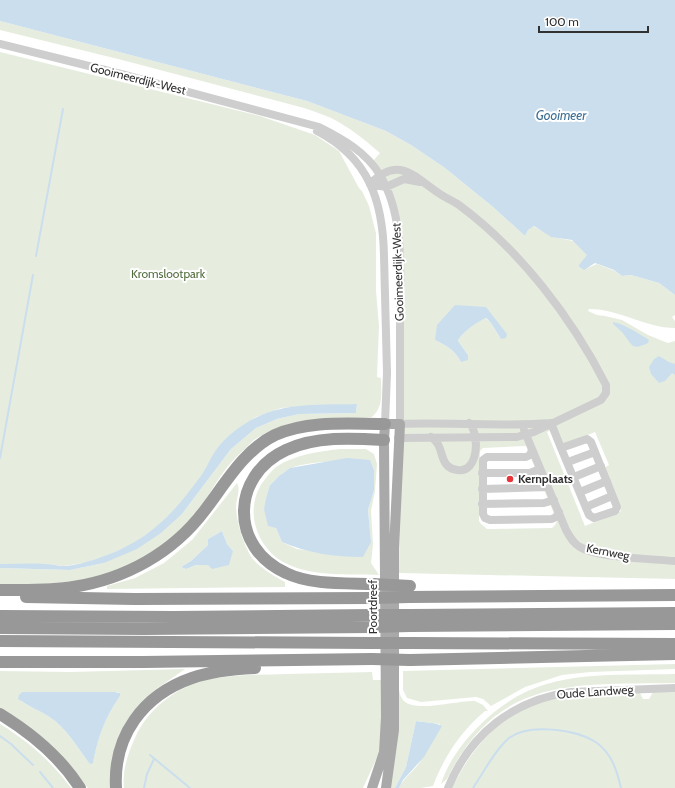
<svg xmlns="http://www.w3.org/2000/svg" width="675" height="788" font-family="Cabin,sans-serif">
<rect width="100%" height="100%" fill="#fff"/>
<path fill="#e6eddf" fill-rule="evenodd" d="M 0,21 L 307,101 L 386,131 L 411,145 L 445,168 L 493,207 L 525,236 L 528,230 L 533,226 L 553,237 L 573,241 L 588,255 L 578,266 L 585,269 L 597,264 L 615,271 L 622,276 L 631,275 L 659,283 L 675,295 L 675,315 L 672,317 L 675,321 L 675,328 C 645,328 620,309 589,309 L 588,311 L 597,315 L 605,316 L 622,320 L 648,335 L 668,343 L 675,341 L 675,579 L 399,573 L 402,255 L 399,223 L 373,161 L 380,153 C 365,140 349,127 331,118 C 322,114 313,111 304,108 L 122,60 L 0,30 ZM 486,307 L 501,339 L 491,323 L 485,318 C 478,321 460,334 458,341 L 468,355 L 461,362 C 454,349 447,346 435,340 ZM 556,428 L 563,445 L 595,432 L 609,465 L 604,468 L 621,511 L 585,526 L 547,432 ZM 526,446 L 557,521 L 555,525 L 552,528 L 487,529 L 481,524 L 479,521 L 480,451 L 483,448 Z
M 0,52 L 260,116 L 315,135 L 339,151 L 359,188 L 362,191 L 369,206 L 376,233 L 376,291 L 379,326 L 377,377 L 381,378 C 381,392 384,406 372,417 C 328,421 298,414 257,438 C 253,440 249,445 246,448 C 240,453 234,459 229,465 C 217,479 209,496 198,510 C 147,578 79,586 0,584 L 0,568 L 70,570 L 104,563 L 182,514 L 231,449 L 256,428 L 277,419 L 299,414 L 356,413 L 357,405 L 304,406 L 281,408 L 256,417 L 233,433 L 217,449 L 199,480 L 179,506 L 159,525 L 133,544 L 106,556 L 84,563 L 64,566 L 45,564 L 0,564 Z
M 340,449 L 366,449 L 374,454 L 377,464 L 375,491 L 371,511 L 373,544 L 371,563 L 379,575 C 349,574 310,577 283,562 C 254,545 243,505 266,478 C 269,474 272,470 276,467 C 296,454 317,452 340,449 ZM 370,461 L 374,470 L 374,490 L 368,510 L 371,542 L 314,551 L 297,549 L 282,542 L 276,528 L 270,485 C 276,479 282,473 289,469 C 307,460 350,461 370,461 Z
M 237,483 C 241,490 236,499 236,507 C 237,524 243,544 252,558 C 259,567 275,577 285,582 L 285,587 L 107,589 L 107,586 L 135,578 L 164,563 L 192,540 ZM 222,531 L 227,544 L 233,551 L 208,565 L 196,565 L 186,569 L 181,567 L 191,561 L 208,545 L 208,539 Z
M 675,664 L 675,669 L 590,672 L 562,675 L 525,687 L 491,706 L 483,699 L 476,697 L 421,702 L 407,698 L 403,690 L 403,671 Z
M 185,669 L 155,690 L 130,718 L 111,788 L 88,788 L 63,758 L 0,709 L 0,671 L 70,672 ZM 22,692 L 119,692 L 120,696 C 105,718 98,736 93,762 L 89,763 C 77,747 66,727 48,716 C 39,710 29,707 21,701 L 21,693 Z
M 372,672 L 373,680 L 381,680 L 382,712 L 380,751 L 363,788 L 124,788 C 122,771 128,753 135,738 C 147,710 175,688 205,680 C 232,674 260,675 287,674 C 315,673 344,673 372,672 Z
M 675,674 L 675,683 C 574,685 498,675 447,779 L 441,784 C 447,764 462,743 477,728 C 535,667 598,676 675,674 Z
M 399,690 C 400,695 401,698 404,701 C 417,713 457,700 475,701 L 483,705 L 488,711 L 485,711 C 461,731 444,757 433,786 L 421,788 L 399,788 C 403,779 411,773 417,766 C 427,753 434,738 440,724 L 416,721 L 406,767 L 395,788 L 390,788 Z
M 653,692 L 675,692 L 675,788 L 452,788 C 477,737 511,704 569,696 C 592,693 617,694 640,693 L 643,699 L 649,699 Z
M 0,724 C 28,741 52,762 71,788 L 0,788 Z"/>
<path fill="#cbdeed" d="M 0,0 L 675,0 L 675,299 L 675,295 L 659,283 L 631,275 L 622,276 L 614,270 L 595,263 L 584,270 L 578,266 L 587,255 L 572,240 L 551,237 L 534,226 L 528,230 L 525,236 L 493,207 L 445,168 L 411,145 L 386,131 L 307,101 L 0,21 Z
M 455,305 L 486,307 L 507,334 L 506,338 L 501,339 L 491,323 L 486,318 C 478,321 460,334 458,341 L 468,355 L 468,360 L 461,362 C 454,349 447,346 435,340 L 437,325 Z
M 613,322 C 626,325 638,333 649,340 L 648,343 C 633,350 633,347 625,336 C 622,331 617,328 613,324 Z
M 659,356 L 669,362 L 675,364 L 675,375 L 672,373 L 665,381 L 659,383 L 651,374 L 649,367 L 654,359 Z
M 357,404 L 356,413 L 299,414 L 277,419 L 256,428 L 231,449 L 182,514 L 161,533 L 137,549 L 104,563 L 70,570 L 0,568 L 0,564 C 15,564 30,563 45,564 C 51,564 58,566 64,566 C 74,566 86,562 96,559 C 142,544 169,520 197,481 C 205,472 209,460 216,450 C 225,437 241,425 255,418 C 286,402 323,405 357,404 Z
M 347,458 L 370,460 L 374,470 L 374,490 L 368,510 L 371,542 L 363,557 C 335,557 307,553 282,542 L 276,528 L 268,526 L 264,509 L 266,499 L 270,485 L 279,476 L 290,468 Z
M 222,531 L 227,544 L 233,551 L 229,565 L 212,569 L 208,565 L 196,565 L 186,569 L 181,567 L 191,561 L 208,545 L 208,539 Z
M 22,692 L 115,692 L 120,693 L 120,696 C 105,718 98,736 93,763 L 91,764 L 89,763 C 77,747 66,727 48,716 C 38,710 28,706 18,699 L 19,695 Z
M 416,721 C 422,722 438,723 442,726 L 424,757 L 403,780 L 399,788 L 395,788 L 406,767 Z"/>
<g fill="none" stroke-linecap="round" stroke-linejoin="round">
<path stroke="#cbdeed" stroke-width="2" d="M 36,256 L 63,109
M 0,458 L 33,275
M 0,736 L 11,744 L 33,765
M 150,755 L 190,788
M 40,772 L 53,788
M 144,788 L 147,774 L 154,759
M 473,788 C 484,772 494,751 509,738 C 528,723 578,729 597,743 C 612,754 617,771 621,788"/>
<path stroke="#cecece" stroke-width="8" d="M 0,44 L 121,74 L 319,127 C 343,139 366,152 380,175 C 405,217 400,271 400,318 C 400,353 400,388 400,424 C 450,422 501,427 551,423
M 317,131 C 369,158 383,201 384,256 L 387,373 L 385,424
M 370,184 C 399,154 415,178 440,194 C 446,198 453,201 459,205 C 520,250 572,318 606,385 L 606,393 L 601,400 L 534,432 L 517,437 L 398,438
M 370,184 L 386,187 L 404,179 L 420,182
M 551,423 L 561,448
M 524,430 L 566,530 C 570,537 573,543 580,547 C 598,558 652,559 675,561
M 431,437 C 446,446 437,467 457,470 C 479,474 480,433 469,423
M 587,439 L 591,442 L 617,507 L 615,511 L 594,518 L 589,515 L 561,448 Z
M 532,450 L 530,455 L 526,457 L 487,457 L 483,460 L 483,514 L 485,518 L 490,520 L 552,519 L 556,517 L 559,512
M 568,462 L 595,452
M 482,473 L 530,473 L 540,469
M 574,477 L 601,466
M 482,489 L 548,487
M 580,492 L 607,481
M 482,504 L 544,503 L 554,500
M 586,507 L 612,496
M 448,788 C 470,734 513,700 571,692 L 675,688"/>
<path stroke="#a9a9a9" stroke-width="10" d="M 372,788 L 384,752 L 386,717 L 384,440 L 385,424 L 400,424 L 394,549 L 394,730 L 386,788"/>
<path stroke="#989898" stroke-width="12" d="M 373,584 C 346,583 310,585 286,573 C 230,548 230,476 286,450 C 315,436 352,438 384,440
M 0,590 C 22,590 51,591 73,587 C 125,579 173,553 205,510 C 225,484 244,450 275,435 C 309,420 349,424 385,424
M 26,597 L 134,599 L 373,598
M 409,597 L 675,595
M 410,615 L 675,613
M 0,616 L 174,617 L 373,615
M 410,626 L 675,624
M 0,628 L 145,629 L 372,627
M 0,641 L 372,643
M 410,643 L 675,644
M 410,660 L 675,654
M 0,662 L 143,662 L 372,659
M 0,714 C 31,733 61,758 80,788
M 116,788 C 113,736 143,695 192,678 C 212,671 234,669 255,668"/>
<path stroke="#989898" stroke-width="12" d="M 373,584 L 410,586
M 373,598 L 409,597
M 373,615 L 410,615
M 372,627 L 410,626
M 372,643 L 410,643
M 372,659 L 410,660"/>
</g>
<circle fill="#e73439" stroke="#fff" stroke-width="1.5" cx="510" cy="479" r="4"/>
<g text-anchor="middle" stroke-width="4" stroke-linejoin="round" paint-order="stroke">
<g font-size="12" fill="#313131" stroke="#fff">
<text transform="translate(138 79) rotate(14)" y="4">Gooimeerdijk-West</text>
<text transform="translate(398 272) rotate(-92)" y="4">Gooimeerdijk-West</text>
<text transform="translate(608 552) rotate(11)" y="4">Kernweg</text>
<text transform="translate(373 607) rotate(-90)" y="4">Poortdreef</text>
<text transform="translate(595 692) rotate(-4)" y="4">Oude Landweg</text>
</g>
<g font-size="12" fill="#516d3d" stroke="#fff">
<text x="168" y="278">Kromslootpark</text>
</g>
<g font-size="12" font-weight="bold" fill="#313131" stroke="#fff" text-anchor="start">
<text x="518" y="483">Kernplaats</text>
</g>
<g font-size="13" font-style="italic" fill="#3d6e94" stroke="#fff">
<text x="561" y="120">Gooimeer</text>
</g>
</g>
<path d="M539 26v6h109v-6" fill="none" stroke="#313131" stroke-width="2"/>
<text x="545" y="26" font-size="12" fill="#313131" stroke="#ffffff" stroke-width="3" paint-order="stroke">100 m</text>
</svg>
